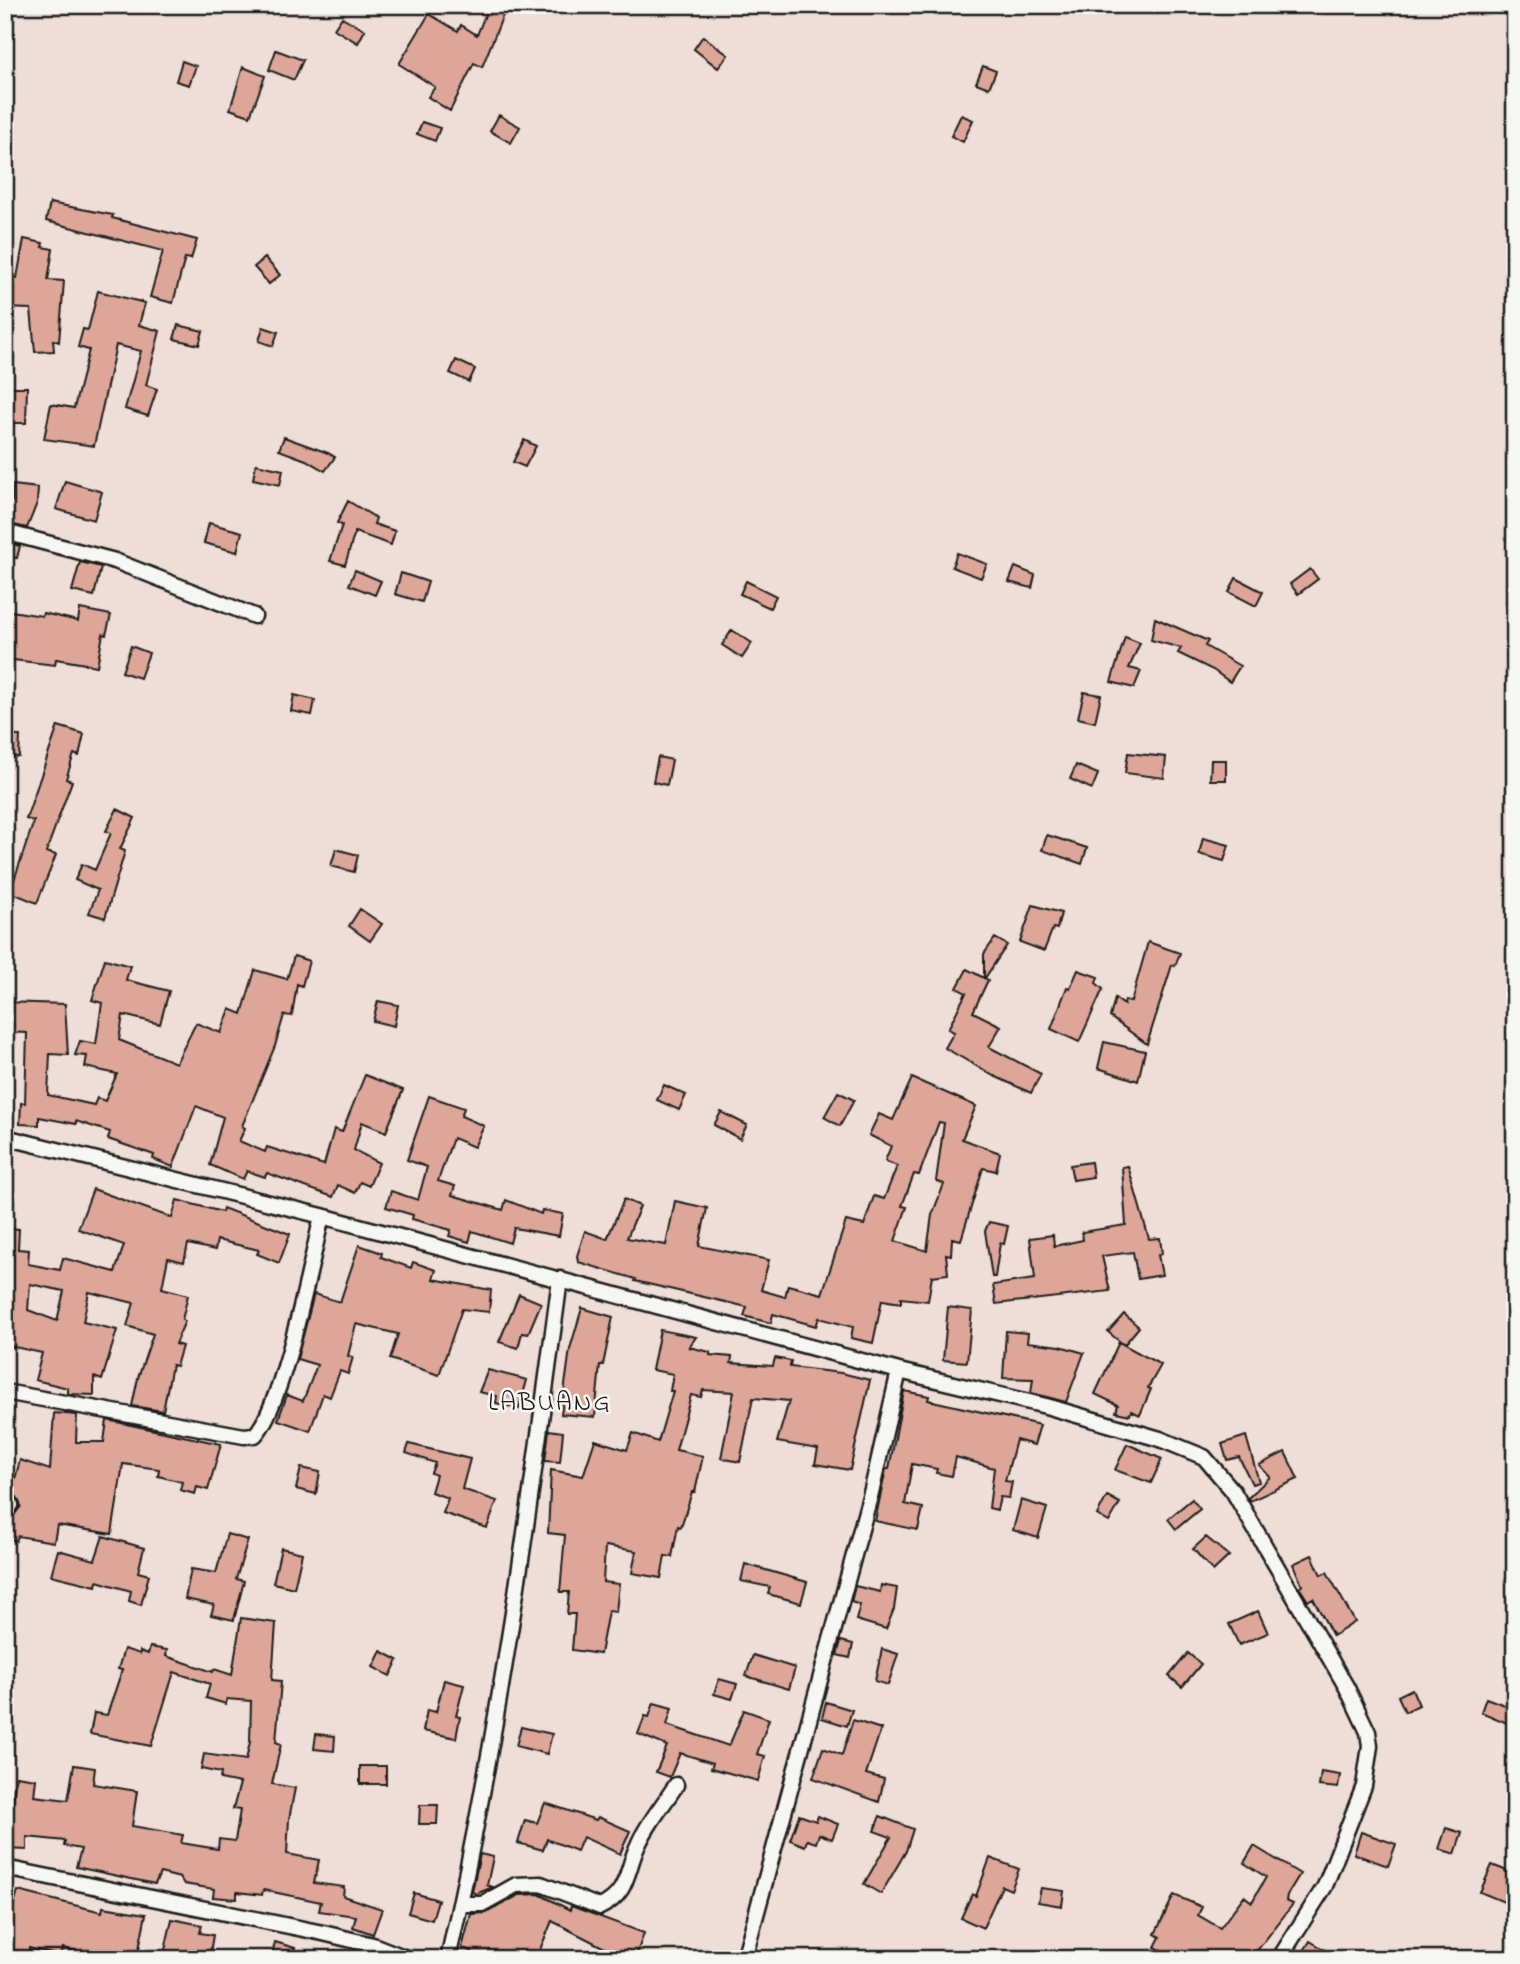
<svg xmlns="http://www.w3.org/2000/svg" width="1520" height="1964" font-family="'Indie Flower',sans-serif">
<rect width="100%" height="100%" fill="#efded7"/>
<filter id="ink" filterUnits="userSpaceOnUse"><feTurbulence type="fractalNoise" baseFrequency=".0143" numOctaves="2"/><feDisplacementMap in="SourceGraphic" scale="14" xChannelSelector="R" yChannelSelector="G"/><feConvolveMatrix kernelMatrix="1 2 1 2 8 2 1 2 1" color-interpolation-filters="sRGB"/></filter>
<g filter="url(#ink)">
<path fill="#dea698" stroke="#1c1c1c" stroke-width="2" fill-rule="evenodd" d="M 489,5 L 507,5 L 482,67 L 474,63 L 450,111 L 428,97 L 435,87 L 399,64 L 429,14 L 458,31 L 461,25 L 477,35 Z
M 342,17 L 365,30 L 358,43 L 334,29 Z
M 703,36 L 728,55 L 718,68 L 694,49 Z
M 276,50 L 303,60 L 294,80 L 269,70 Z
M 182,61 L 196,66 L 189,85 L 176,81 Z
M 983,66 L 996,71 L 989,88 L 976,83 Z
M 243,67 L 265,76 L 250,116 L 230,109 Z
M 499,115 L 520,127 L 511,143 L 490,131 Z
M 961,115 L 973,120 L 963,142 L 951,136 Z
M 422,122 L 440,128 L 435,141 L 417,134 Z
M 50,203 L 113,215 L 112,218 L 197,240 L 191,259 L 185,258 L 173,303 L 150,297 L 163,251 L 46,221 Z
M 24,239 L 43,243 L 42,247 L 53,249 L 48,280 L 64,281 L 59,342 L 53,340 L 54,351 L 35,352 L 31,309 L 5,308 L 5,277 L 17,278 Z
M 265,258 L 280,275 L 269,284 L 254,267 Z
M 98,291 L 145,303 L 139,325 L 160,331 L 146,385 L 157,389 L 148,416 L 125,409 L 141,351 L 116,345 L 94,446 L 44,439 L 51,404 L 74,408 L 89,350 L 78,347 L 83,329 L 88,330 Z
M 178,325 L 203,331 L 199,345 L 174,339 Z
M 263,327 L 278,332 L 273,346 L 259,341 Z
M 456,360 L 475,369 L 469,382 L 450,373 Z
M 11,387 L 27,387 L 26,423 L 10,423 Z
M 284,437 L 328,453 L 335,457 L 325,471 L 306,460 L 279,450 Z
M 524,440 L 536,446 L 525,467 L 513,462 Z
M 256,464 L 283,470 L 280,485 L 253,479 Z
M 65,481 L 102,492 L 94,520 L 56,509 Z
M 13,485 L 38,488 L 37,503 L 27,528 L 5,523 L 5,500 L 12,501 Z
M 348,501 L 376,518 L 374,524 L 395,531 L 391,545 L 355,532 L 345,565 L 330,561 L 342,525 L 337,523 Z
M 209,523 L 242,532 L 237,552 L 204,543 Z
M 5,542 L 20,546 L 17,558 L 5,556 Z
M 957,553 L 987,564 L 981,578 L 952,567 Z
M 80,562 L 101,567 L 94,596 L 72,591 Z
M 1015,567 L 1035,575 L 1032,588 L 1009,582 Z
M 1310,569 L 1318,579 L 1298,594 L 1290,584 Z
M 355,570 L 381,581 L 375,595 L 349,585 Z
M 401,573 L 428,582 L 422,602 L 395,594 Z
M 1236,578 L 1263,592 L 1256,606 L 1229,592 Z
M 746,581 L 776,596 L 770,608 L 740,594 Z
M 80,609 L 111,615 L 106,635 L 103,634 L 97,666 L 56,659 L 55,665 L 5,659 L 5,610 L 42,616 L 43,613 L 78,621 Z
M 1155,618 L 1208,641 L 1205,646 L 1240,666 L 1230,682 L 1213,670 L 1178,653 L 1181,648 L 1151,640 Z
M 732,630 L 752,643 L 742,658 L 722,645 Z
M 1125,637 L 1140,643 L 1129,668 L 1141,671 L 1134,688 L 1111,682 Z
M 131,646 L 149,653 L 140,678 L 122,672 Z
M 1084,692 L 1101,695 L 1095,722 L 1078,718 Z
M 294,695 L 315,700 L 312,715 L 291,711 Z
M 58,726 L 84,734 L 79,756 L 74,754 L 66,779 L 72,781 L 46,852 L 56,855 L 37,903 L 10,892 L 34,821 L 26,819 Z
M 6,736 L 20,736 L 19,757 L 5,756 Z
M 1128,753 L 1166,757 L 1164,778 L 1125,773 Z
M 658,757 L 672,760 L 667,785 L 653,782 Z
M 1211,760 L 1226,760 L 1226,780 L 1210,780 Z
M 1076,765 L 1098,774 L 1092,789 L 1070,779 Z
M 117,809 L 135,818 L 120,849 L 125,851 L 105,918 L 89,913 L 98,890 L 75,880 L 82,864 L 95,870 L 111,833 L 106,831 Z
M 1047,835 L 1087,848 L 1082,864 L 1042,850 Z
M 1203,838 L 1229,845 L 1224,861 L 1199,854 Z
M 336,849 L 358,855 L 354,872 L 331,866 Z
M 1033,905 L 1061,913 L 1057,929 L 1053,928 L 1044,951 L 1020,942 Z
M 360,909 L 382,924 L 370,941 L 349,926 Z
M 995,938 L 1007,945 L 985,978 L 988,980 L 973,1012 L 1001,1026 L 989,1047 L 1041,1074 L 1031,1093 L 992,1075 L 945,1048 L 954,1032 L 948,1029 L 966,993 L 957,988 L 967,969 L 984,978 L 984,954 Z
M 1148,942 L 1180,953 L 1175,966 L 1172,965 L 1147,1044 L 1110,1017 L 1115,998 L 1124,1005 L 1125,1000 L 1131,1002 Z
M 294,956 L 309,961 L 302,986 L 297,984 L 292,1016 L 284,1015 L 275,1046 L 242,1126 L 245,1128 L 239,1141 L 265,1152 L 267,1147 L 324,1165 L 334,1129 L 342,1132 L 365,1075 L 403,1090 L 386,1132 L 362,1122 L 354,1150 L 379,1163 L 369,1186 L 360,1182 L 355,1193 L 338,1185 L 333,1197 L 267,1173 L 265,1177 L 247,1171 L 243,1179 L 231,1174 L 210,1165 L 223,1117 L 196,1106 L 173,1167 L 153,1159 L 154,1155 L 108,1139 L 110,1132 L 76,1121 L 76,1124 L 39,1117 L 39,1125 L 20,1124 L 21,1103 L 25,1103 L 27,1033 L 5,1032 L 5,1002 L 65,1004 L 68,1055 L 50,1054 L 48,1095 L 94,1105 L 97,1098 L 105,1101 L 117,1074 L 85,1067 L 87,1056 L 75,1055 L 80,1041 L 96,1044 L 102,1003 L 92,1000 L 105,959 L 130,966 L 126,980 L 169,991 L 160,1024 L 123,1015 L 119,1040 L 176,1063 L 196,1023 L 221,1033 L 230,1009 L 242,1014 L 255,970 L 287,979 Z
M 1078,970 L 1098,977 L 1096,983 L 1103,989 L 1079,1042 L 1051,1029 L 1067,987 L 1070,988 Z
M 378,1001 L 398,1005 L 394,1026 L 373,1021 Z
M 1104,1042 L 1145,1051 L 1138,1081 L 1098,1068 Z
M 912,1078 L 976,1106 L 962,1139 L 1000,1153 L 996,1171 L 983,1168 L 961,1240 L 952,1238 L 951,1255 L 946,1254 L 948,1274 L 932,1276 L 928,1301 L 901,1298 L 901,1303 L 882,1300 L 873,1343 L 851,1338 L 853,1327 L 819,1318 L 816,1326 L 773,1314 L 771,1323 L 744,1316 L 747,1307 L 635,1281 L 636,1279 L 578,1262 L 577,1256 L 585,1231 L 607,1239 L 624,1199 L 640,1206 L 627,1238 L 666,1245 L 675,1201 L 707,1208 L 699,1246 L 769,1260 L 761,1290 L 785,1297 L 788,1285 L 822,1294 L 846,1221 L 864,1225 L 874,1196 L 884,1199 L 897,1166 L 885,1161 L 891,1146 L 869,1135 L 879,1114 L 893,1120 ZM 939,1122 L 944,1123 L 936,1181 L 944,1184 L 932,1215 L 927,1251 L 895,1241 L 907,1207 L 902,1206 L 914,1174 L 919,1175 Z
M 664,1085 L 686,1095 L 679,1110 L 657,1100 Z
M 838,1092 L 854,1100 L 840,1126 L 824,1117 Z
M 429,1096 L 464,1108 L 461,1116 L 484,1126 L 474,1147 L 453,1138 L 438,1181 L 455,1186 L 452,1195 L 503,1210 L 506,1200 L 541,1214 L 542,1210 L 563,1214 L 559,1236 L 514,1228 L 510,1243 L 472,1231 L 469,1242 L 449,1236 L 451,1230 L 412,1219 L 413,1215 L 386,1207 L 391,1191 L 418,1200 L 427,1167 L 407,1160 Z
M 721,1112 L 747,1125 L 740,1139 L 714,1125 Z
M 1091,1162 L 1093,1177 L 1073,1180 L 1070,1165 Z
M 1128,1166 L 1149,1239 L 1160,1238 L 1162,1254 L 1158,1255 L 1162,1275 L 1138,1279 L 1133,1252 L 1102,1256 L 1110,1291 L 996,1304 L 993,1285 L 1035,1279 L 1030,1238 L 1053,1235 L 1054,1246 L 1083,1240 L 1082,1232 L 1126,1225 L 1122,1167 Z
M 93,1189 L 172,1218 L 177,1200 L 222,1212 L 223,1208 L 290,1234 L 279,1263 L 257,1254 L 259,1250 L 217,1240 L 215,1250 L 188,1244 L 184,1262 L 168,1258 L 162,1288 L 188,1295 L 182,1320 L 185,1321 L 175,1344 L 182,1346 L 176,1366 L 172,1365 L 163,1411 L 132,1406 L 138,1378 L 153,1334 L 127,1326 L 134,1303 L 89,1292 L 83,1322 L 117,1330 L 102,1380 L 94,1377 L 94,1395 L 68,1394 L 68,1388 L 35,1380 L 42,1353 L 5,1345 L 5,1228 L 19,1229 L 18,1249 L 29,1250 L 28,1264 L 60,1270 L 63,1258 L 115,1272 L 124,1245 L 78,1229 ZM 30,1284 L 64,1291 L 57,1321 L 28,1310 Z
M 989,1222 L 1008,1226 L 1004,1244 L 1000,1243 L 995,1277 L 992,1277 L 985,1231 Z
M 359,1245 L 382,1253 L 381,1257 L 411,1268 L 413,1262 L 436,1270 L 433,1279 L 491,1290 L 489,1312 L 462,1309 L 439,1375 L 390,1359 L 398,1334 L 356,1324 L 348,1356 L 353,1357 L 348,1374 L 340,1371 L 330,1397 L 323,1394 L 310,1431 L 278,1420 L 287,1395 L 303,1401 L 317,1365 L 297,1359 L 314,1294 L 340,1302 Z
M 519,1294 L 541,1303 L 528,1334 L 522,1333 L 518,1348 L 499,1342 Z
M 948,1307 L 972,1310 L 967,1362 L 943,1360 Z
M 582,1308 L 613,1317 L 603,1365 L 600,1365 L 595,1417 L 561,1414 L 570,1349 Z
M 1124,1314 L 1139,1327 L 1124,1345 L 1161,1365 L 1148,1388 L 1151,1389 L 1140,1415 L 1131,1411 L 1130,1415 L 1116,1412 L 1118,1405 L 1095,1394 L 1119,1342 L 1124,1345 L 1108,1332 Z
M 660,1330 L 696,1337 L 689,1347 L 710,1352 L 710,1355 L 732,1357 L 731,1363 L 773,1366 L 775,1358 L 791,1361 L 790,1367 L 841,1373 L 870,1380 L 850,1470 L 815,1464 L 818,1449 L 777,1442 L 789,1401 L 753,1398 L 740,1462 L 721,1458 L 734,1392 L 703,1390 L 701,1397 L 691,1395 L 676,1450 L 703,1456 L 695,1492 L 692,1492 L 681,1527 L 678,1526 L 672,1557 L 665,1556 L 661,1578 L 632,1573 L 636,1551 L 605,1546 L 603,1582 L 619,1584 L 616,1612 L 608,1611 L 600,1654 L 572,1650 L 575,1614 L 567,1614 L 569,1592 L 560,1592 L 565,1535 L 548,1533 L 551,1470 L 583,1476 L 595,1440 L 627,1450 L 633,1433 L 658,1442 L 673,1391 L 670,1391 L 673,1374 L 652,1370 Z
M 1006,1331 L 1028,1333 L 1027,1342 L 1060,1346 L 1084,1353 L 1066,1402 L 1031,1393 L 1033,1379 L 1003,1378 Z
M 488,1370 L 527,1380 L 519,1409 L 496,1403 L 497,1396 L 479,1392 Z
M 904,1391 L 929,1396 L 928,1400 L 1040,1425 L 1034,1445 L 1016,1440 L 1005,1481 L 1012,1482 L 1009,1498 L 1000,1497 L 997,1510 L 989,1508 L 994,1468 L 956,1457 L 952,1476 L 936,1473 L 937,1469 L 912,1464 L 905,1504 L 923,1508 L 918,1530 L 875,1521 L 886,1469 L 889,1469 Z
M 54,1413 L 77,1415 L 76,1442 L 104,1442 L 107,1420 L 221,1444 L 208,1490 L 197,1487 L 195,1494 L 180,1490 L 182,1482 L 158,1476 L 159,1469 L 123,1464 L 112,1534 L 57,1525 L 54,1542 L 18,1536 L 16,1541 L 5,1537 L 7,1514 L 15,1514 L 21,1506 L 17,1497 L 5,1495 L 5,1477 L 15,1479 L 20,1460 L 50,1470 Z
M 549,1430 L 563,1432 L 560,1462 L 545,1461 Z
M 1246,1436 L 1259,1482 L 1252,1484 L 1239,1457 L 1227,1460 L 1222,1444 Z
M 409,1444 L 470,1459 L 462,1489 L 497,1501 L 487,1528 L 443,1513 L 448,1498 L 431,1492 L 436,1475 L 431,1473 L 435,1463 L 406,1453 Z
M 1127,1444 L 1162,1459 L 1151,1483 L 1115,1470 Z
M 1285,1452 L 1298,1479 L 1250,1501 L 1248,1498 L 1270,1477 L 1259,1465 Z
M 301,1468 L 320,1472 L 316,1494 L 296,1489 Z
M 1107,1496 L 1120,1503 L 1109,1522 L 1097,1515 Z
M 1192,1499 L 1200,1509 L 1176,1529 L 1168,1519 Z
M 1021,1500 L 1047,1508 L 1038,1538 L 1013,1530 Z
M 227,1534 L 248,1540 L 236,1579 L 244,1581 L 234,1620 L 211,1615 L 214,1605 L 185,1599 L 191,1569 L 216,1573 Z
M 103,1536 L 144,1548 L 138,1572 L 149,1575 L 141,1605 L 129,1601 L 131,1591 L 97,1581 L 96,1586 L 51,1575 L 58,1550 L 95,1560 Z
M 1206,1537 L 1229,1556 L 1213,1571 L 1193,1549 Z
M 281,1548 L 302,1553 L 294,1588 L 273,1583 Z
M 1312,1555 L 1321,1575 L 1327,1572 L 1355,1622 L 1333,1636 L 1313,1598 L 1308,1601 L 1299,1587 L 1302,1585 L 1293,1564 Z
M 745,1564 L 807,1582 L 801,1603 L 768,1594 L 770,1587 L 741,1581 Z
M 881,1585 L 897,1588 L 894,1609 L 886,1629 L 856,1620 L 860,1605 L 851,1602 L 855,1586 L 880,1592 Z
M 1258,1611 L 1268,1633 L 1239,1645 L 1229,1624 Z
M 241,1618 L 276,1623 L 272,1680 L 281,1681 L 276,1742 L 281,1744 L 272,1784 L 295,1788 L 289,1819 L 287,1854 L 319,1860 L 314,1883 L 344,1887 L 343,1896 L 382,1909 L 373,1934 L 353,1927 L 356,1916 L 319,1911 L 321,1902 L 263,1890 L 262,1895 L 237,1892 L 237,1899 L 213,1897 L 214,1889 L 184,1884 L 180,1878 L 160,1873 L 155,1884 L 76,1867 L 81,1849 L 64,1846 L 65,1841 L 27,1837 L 27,1850 L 5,1849 L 5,1815 L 11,1815 L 16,1776 L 36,1779 L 34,1796 L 68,1800 L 74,1765 L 95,1768 L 93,1784 L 137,1791 L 132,1826 L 183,1835 L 181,1843 L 218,1849 L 219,1839 L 235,1841 L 240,1810 L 233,1809 L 240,1783 L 220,1779 L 221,1773 L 201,1769 L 204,1754 L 246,1760 L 250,1742 L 251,1701 L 227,1699 L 226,1704 L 206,1698 L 210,1684 L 174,1672 L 151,1746 L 90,1734 L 94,1713 L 107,1715 L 122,1670 L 118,1669 L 124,1649 L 140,1654 L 140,1651 L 148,1654 L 150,1647 L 167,1650 L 166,1656 L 213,1672 L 214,1669 L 232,1675 Z
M 841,1641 L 853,1644 L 850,1658 L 837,1655 Z
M 882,1649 L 898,1654 L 888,1685 L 875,1681 Z
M 381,1651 L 398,1660 L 390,1676 L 373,1667 Z
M 1188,1653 L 1201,1664 L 1182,1687 L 1169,1676 Z
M 753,1655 L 795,1668 L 789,1689 L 746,1676 Z
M 719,1679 L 737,1684 L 732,1699 L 714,1694 Z
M 444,1680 L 464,1685 L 456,1716 L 460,1717 L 456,1738 L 423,1731 L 427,1710 L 436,1712 Z
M 1412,1689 L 1419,1705 L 1405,1712 L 1398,1696 Z
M 1486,1698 L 1513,1708 L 1507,1723 L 1481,1712 Z
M 826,1702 L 852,1710 L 847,1726 L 822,1718 Z
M 654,1703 L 672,1708 L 667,1725 L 729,1746 L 744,1710 L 769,1719 L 757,1754 L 765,1756 L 758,1781 L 711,1768 L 713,1763 L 680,1753 L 670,1777 L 656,1772 L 667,1746 L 638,1734 L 645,1716 L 649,1717 Z
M 853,1720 L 881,1729 L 866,1774 L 884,1779 L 879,1802 L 813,1778 L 823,1748 L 842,1755 Z
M 521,1727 L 552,1734 L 547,1754 L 516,1746 Z
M 316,1734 L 335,1736 L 334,1751 L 314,1749 Z
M 360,1766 L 386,1766 L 386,1784 L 360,1784 Z
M 1321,1772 L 1340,1775 L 1338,1788 L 1319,1786 Z
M 545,1803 L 596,1820 L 598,1817 L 630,1831 L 620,1854 L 583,1837 L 577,1851 L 547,1839 L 543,1850 L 518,1843 L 525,1820 L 537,1823 Z
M 420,1805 L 438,1805 L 437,1824 L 419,1824 Z
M 799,1815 L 816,1821 L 818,1816 L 838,1824 L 832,1839 L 819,1834 L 816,1843 L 807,1840 L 805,1846 L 790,1840 Z
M 880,1816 L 913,1829 L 906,1851 L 881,1894 L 864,1884 L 891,1837 L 874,1831 Z
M 1446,1828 L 1462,1833 L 1455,1854 L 1439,1849 Z
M 1361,1832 L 1396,1844 L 1388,1866 L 1354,1854 Z
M 1254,1846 L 1300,1874 L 1287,1895 L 1286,1901 L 1293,1904 L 1253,1956 L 1248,1953 L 1244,1959 L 1178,1959 L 1155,1947 L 1160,1937 L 1155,1934 L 1174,1895 L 1202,1907 L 1198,1915 L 1220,1928 L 1244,1896 L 1252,1902 L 1266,1877 L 1244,1863 Z
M 480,1854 L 493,1857 L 487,1885 L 493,1887 L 476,1894 L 472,1892 Z
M 990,1858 L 1019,1869 L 1011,1890 L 1002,1886 L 983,1928 L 961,1918 L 972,1894 L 976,1896 Z
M 1492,1865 L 1515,1874 L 1504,1902 L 1480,1892 Z
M 1041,1888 L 1064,1891 L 1062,1906 L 1038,1902 Z
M 18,1891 L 102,1912 L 103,1907 L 146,1914 L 137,1959 L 96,1959 L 96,1956 L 63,1948 L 60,1956 L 29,1948 L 27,1958 L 5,1954 L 5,1932 Z
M 414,1893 L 438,1900 L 432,1920 L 408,1913 Z
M 539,1894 L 570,1910 L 571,1906 L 644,1933 L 635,1959 L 626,1959 L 552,1921 L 536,1959 L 470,1959 L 472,1951 L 462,1948 L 471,1914 L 486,1913 L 519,1895 Z
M 172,1919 L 202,1925 L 200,1933 L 213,1935 L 209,1959 L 163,1959 Z
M 1310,1941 L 1340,1959 L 1299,1959 Z
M 275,1942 L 295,1948 L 292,1959 L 271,1959 Z"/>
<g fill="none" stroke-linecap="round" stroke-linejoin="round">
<defs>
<path id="minor" d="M 5,532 L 115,561 L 254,616
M 5,1137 L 322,1216 L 899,1371 L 1046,1406 L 1160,1439 L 1204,1457 L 1233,1491 L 1347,1688 L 1368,1732 L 1370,1746 L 1364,1786 L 1325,1886 L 1279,1959
M 5,1392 L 244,1436 L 255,1435 C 283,1406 311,1262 322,1216
M 5,1504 L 11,1505
M 5,1868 L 323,1933 L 373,1945 L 409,1959
M 460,1904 L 482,1904 L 516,1885 L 541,1884 L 600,1907 C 629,1894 626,1870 638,1845 C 647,1824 664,1804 676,1785
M 448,1959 C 499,1734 530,1506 560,1279
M 744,1959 L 872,1489 L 899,1371"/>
</defs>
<use href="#minor" stroke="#1c1c1c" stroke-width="19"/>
<use href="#minor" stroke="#f6f6f2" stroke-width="14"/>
</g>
</g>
<g text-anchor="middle" stroke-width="5" stroke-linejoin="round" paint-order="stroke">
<g font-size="26" letter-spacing="2" fill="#1c1c1c" stroke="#f6f6f2">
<text x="550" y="1410">LABUANG</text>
</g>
</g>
<rect width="1520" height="1964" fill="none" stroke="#f6f6f2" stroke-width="28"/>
<rect x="14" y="14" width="1492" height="1936" fill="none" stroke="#1c1c1c" stroke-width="2.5" filter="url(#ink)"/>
</svg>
